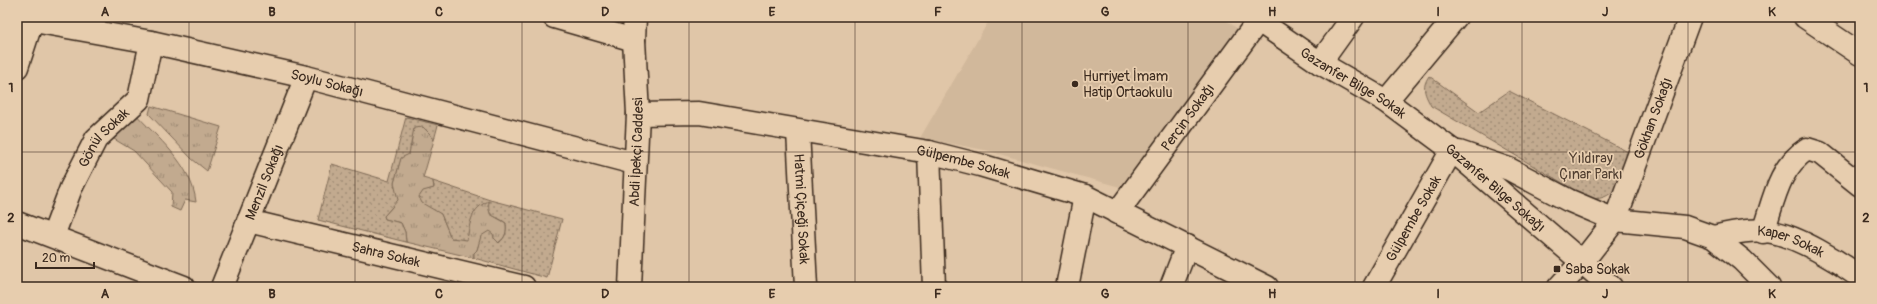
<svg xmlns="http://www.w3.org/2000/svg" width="1877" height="304" font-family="Pangolin,sans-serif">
<defs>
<pattern id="grass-tufts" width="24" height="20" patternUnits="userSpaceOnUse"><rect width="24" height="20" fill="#c2aa8f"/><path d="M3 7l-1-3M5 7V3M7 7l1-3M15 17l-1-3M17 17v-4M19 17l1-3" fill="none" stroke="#9f8b74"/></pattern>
<pattern id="park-dots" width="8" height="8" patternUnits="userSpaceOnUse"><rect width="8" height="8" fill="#c2aa8f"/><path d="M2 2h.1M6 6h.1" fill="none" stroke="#9f8b74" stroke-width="1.8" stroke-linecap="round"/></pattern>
</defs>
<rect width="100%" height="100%" fill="#e0c6a8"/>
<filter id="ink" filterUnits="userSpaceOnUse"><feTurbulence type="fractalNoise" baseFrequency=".025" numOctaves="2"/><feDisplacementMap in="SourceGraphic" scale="8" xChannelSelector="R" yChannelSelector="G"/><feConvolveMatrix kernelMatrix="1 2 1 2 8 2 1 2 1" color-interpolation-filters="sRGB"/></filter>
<g filter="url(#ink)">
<path fill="#d1b89b" d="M 991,17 L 1222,17 L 1239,30 L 1120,187 L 985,150 L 920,138 Z"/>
<path fill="url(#grass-tufts)" stroke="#7e6a56" d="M 151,106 L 221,127 L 207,171 L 192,159 L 149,114 Z
M 133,111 C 157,138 192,164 196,202 L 185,200 L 180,211 L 171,207 L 172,192 L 134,151 L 109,136 Z
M 414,127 L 423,127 L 430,134 L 434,140 L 423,178 L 433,181 L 434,188 L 423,192 L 419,197 L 441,214 L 451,238 L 467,239 C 470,220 471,208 490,200 L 490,214 L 506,223 C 507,232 506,237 498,243 L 494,238 L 482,236 L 477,250 L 474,253 L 474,258 L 406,242 L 405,232 L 401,223 L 385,219 L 384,216 L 393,206 L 394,183 L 401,157 L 412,145 L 411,137 Z"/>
<path fill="url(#park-dots)" stroke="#7e6a56" d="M 1429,76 L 1479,112 L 1509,91 L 1632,154 C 1622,176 1619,200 1590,199 L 1431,106 C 1425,94 1421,88 1429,76 Z
M 406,117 L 438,125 L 434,140 L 430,134 L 423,127 L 414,128 L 409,154 L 401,158 L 394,183 L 398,200 L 384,216 L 385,219 L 401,223 L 405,232 L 406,242 L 318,220 L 332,164 L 389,181 Z
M 433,181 L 490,200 L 562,219 L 547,278 L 474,258 L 474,253 L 477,250 L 481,236 L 489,231 L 493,234 L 494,238 L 499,243 C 506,237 507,232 506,223 C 494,214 487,218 489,201 C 471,208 470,222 467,240 L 451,238 L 441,214 L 422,203 L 419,197 L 423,191 L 434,188 Z"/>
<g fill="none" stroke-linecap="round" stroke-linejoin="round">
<defs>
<g id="minor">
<path d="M 554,17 L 634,40"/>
<path id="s1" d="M 1253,17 L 1320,63 L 1386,101 L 1452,150 L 1611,287"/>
<path d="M 1805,17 L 1860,54"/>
<path id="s2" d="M 17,18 L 151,42 L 306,77 L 634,163"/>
<path d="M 1320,63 L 1353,17"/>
<path d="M 17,67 L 32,21"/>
<path d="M 1386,101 L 1456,17"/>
<path id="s3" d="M 638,114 L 699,113 L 929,152 L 980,165 L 1085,196 L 1267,287"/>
<path id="s4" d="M 798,131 L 806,287"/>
<path d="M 929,152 L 934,287"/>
<path d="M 1459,152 L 1509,169 L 1568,200 L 1615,220 L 1685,227 L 1713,237 L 1742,260 L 1769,287"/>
<path id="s5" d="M 1117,213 L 1258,21"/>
<path id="s6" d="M 248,221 L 524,287"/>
<path d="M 17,223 L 184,287"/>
<path d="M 1763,232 C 1774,200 1778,168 1807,149 L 1820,153 L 1860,185"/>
<path id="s7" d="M 53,236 L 71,188 L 96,139 L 139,99 L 151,42"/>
<path id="s8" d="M 1713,237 C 1732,233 1753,228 1772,232 C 1799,237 1838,261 1860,277"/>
<path id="s9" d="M 222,287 L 306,77"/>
<path id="s10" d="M 630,287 L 638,114 L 634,40 L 635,17"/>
<path d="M 1067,287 L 1085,196"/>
<path d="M 1171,287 L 1187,246"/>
<path id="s11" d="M 1374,287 L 1452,150"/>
<path id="s12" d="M 1559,287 L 1583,261 L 1615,220 L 1690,17"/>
</g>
</defs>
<use href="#minor" stroke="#3b2a1e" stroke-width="25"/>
<use href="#minor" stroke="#e7cdae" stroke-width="22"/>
</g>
</g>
<path fill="none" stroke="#3b2a1e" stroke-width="1" stroke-opacity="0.55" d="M 189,17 L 189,287M 355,17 L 355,287M 522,17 L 522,287M 689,17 L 689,287M 855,17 L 855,287M 1022,17 L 1022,287M 1188,17 L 1188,287M 1355,17 L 1355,287M 1522,17 L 1522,287M 1688,17 L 1688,287M 17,152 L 1860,152"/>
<g fill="#3b2a1e" stroke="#e7cdae" stroke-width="1.5">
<circle cx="1075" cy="84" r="4"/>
<rect x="1553" y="265" width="8" height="8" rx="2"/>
</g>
<g text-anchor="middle" stroke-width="3.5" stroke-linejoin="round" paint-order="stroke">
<g font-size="14" fill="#3b2a1e" stroke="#e7cdae" text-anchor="start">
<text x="1083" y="81">Hurriyet İmam<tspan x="1083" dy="16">Hatip Ortaokulu</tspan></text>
<text x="1565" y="274">Saba Sokak</text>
</g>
<g font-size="14" fill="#3b2a1e" stroke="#e7cdae">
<text dy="5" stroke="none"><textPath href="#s2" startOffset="317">Soylu Sokağı</textPath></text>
<text dy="5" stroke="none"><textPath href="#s1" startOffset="120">Gazanfer Bilge Sokak</textPath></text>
<text dy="5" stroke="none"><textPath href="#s5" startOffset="119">Perçin Sokağı</textPath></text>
<text dy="5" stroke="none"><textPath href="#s12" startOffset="196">Gökhan Sokağı</textPath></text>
<text dy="5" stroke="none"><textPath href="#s7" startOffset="112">Gönül Sokak</textPath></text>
<text dy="5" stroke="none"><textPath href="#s10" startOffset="135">Abdi İpekçi Caddesi</textPath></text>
<text dy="5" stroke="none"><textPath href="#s3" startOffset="330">Gülpembe Sokak</textPath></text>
<text dy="5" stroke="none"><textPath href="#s9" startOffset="113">Menzil Sokağı</textPath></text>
<text dy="5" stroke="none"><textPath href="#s1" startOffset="297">Gazanfer Bilge Sokağı</textPath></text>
<text dy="5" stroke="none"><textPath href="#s4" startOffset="78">Hatmi Çiçeği Sokak</textPath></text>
<text dy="5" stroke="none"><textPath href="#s11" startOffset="79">Gülpembe Sokak</textPath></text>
<text dy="5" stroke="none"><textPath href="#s8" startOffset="80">Kaper Sokak</textPath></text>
<text dy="5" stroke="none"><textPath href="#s6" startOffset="142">Sahra Sokak</textPath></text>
</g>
<g font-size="14" fill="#4f3d2f" stroke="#e7cdae">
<text x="1591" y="163">Yıldıray<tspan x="1591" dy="16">Çınar Parkı</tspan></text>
</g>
</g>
<rect width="1877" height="304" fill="none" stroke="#e7cdae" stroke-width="44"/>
<path d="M36 262v6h58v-6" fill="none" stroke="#3b2a1e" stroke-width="2"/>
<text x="42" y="262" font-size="12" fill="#3b2a1e" stroke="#e7cdae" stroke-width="3" paint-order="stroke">20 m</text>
<rect x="22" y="22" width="1833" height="260" fill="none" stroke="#3b2a1e" stroke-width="1.5"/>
<g font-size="13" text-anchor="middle" font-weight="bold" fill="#3b2a1e">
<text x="105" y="16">A</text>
<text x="272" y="16">B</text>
<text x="439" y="16">C</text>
<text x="605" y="16">D</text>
<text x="772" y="16">E</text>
<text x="938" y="16">F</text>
<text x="1105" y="16">G</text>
<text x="1272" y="16">H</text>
<text x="1438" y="16">I</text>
<text x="1605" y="16">J</text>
<text x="1772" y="16">K</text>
<text x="11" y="92">1</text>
<text x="1866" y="92">1</text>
<text x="11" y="222">2</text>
<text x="1866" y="222">2</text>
<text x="105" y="298">A</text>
<text x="272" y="298">B</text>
<text x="439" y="298">C</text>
<text x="605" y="298">D</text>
<text x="772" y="298">E</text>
<text x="938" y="298">F</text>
<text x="1105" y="298">G</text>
<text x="1272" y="298">H</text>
<text x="1438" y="298">I</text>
<text x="1605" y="298">J</text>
<text x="1772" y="298">K</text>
</g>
</svg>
